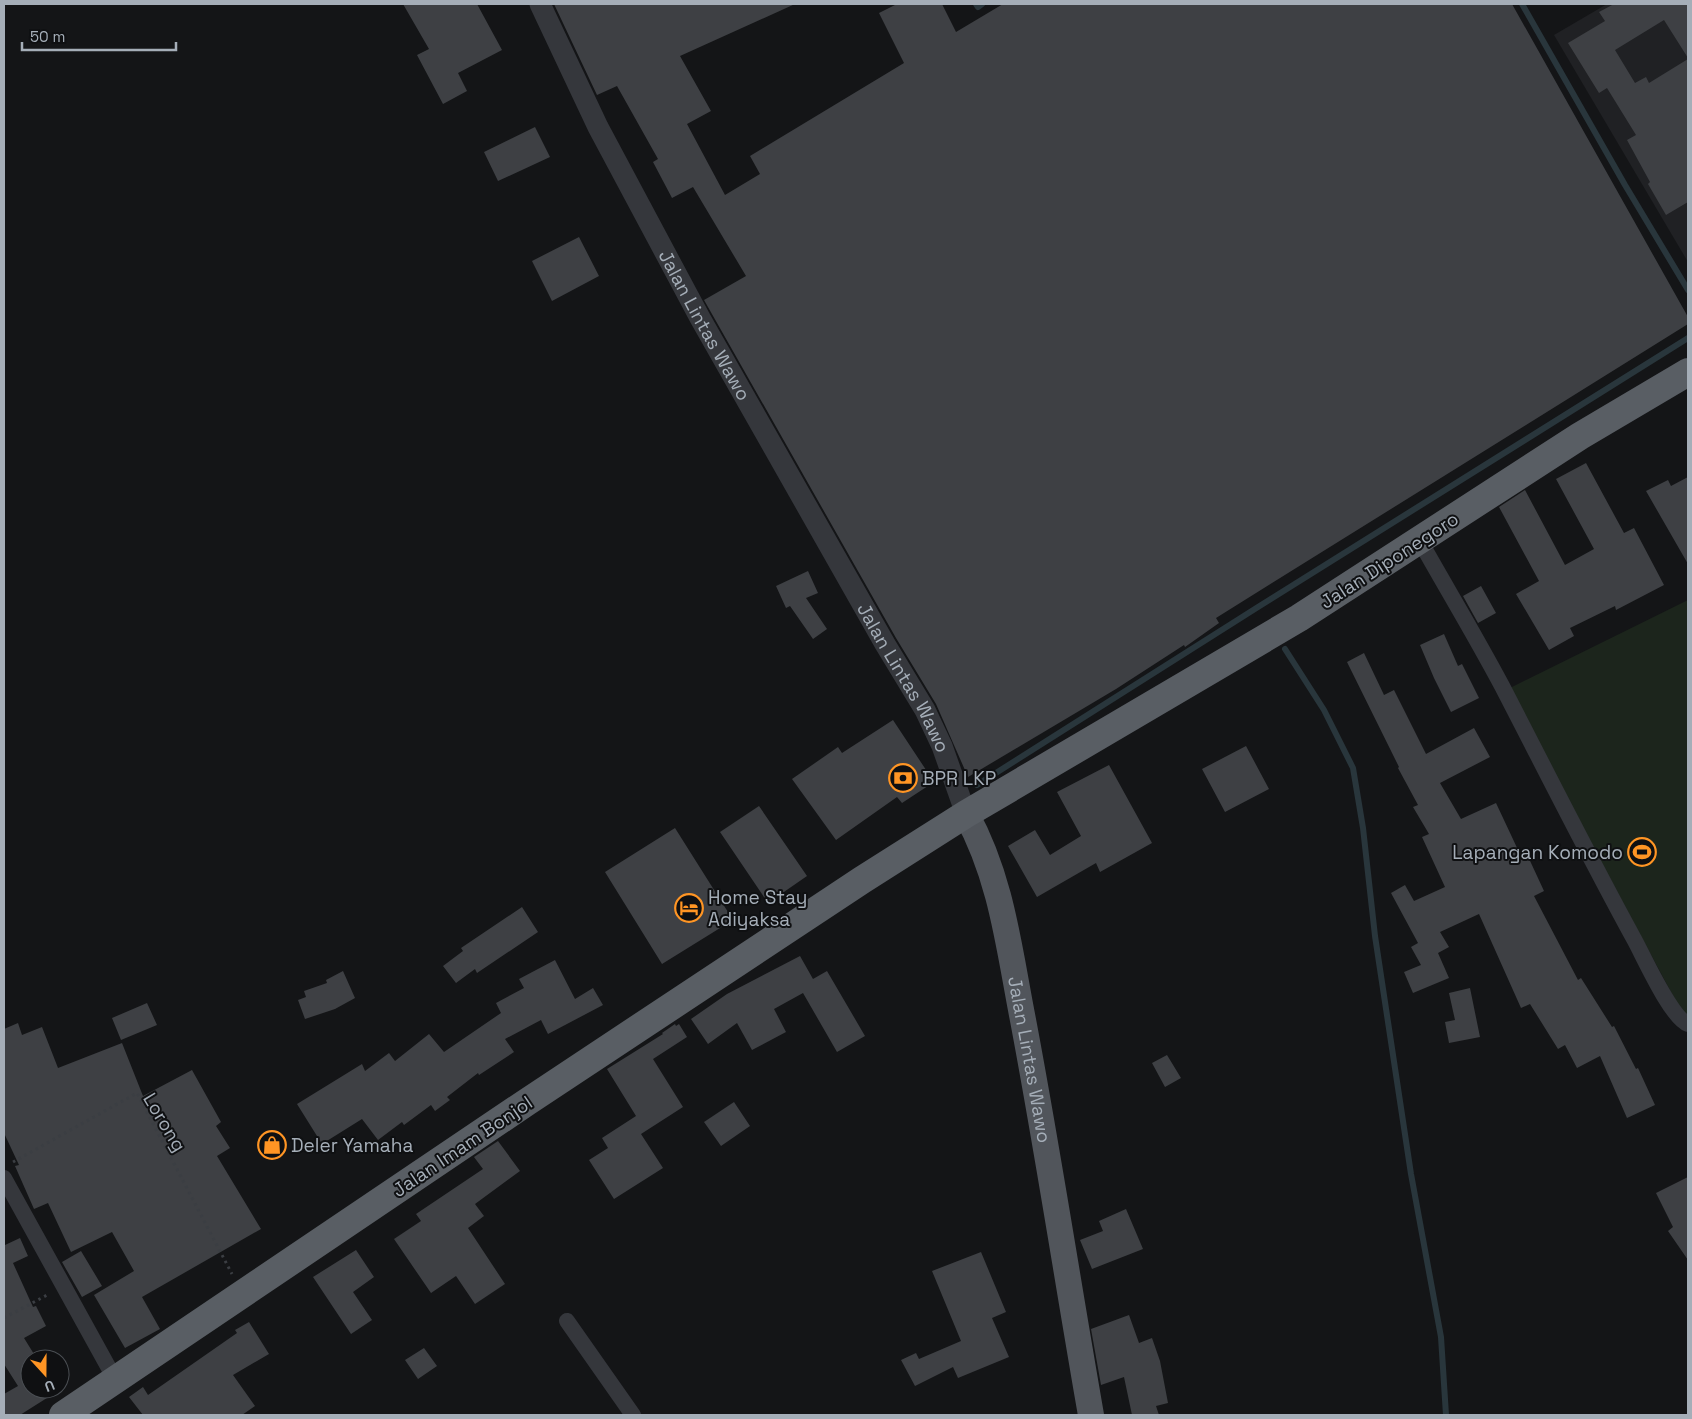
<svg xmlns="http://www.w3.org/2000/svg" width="1692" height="1419" font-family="'Space Grotesk',sans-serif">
<rect width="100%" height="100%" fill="#141517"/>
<path fill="#202124" d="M 1607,4 L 1688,4 L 1688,262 L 1554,35 Z"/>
<path fill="#1c251c" d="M 1688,600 L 1688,1015 L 1685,1018 L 1508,689 Z"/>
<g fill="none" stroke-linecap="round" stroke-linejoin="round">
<path stroke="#29363c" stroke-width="6" d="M 976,4 L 978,7 L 982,4
M 1522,4 L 1625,185 L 1688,290
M 1285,649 L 1324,710 L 1353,768 L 1363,828 L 1375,936 L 1411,1174 L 1441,1337 L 1446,1415
M 977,785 L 1258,607 L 1688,338"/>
</g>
<path fill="#3e4044" d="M 403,4 L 477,4 L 502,50 L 458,73 L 467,91 L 443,104 L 417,55 L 429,49 Z
M 554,4 L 795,4 L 680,56 L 711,111 L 687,124 L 725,195 L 760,174 L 750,156 L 904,63 L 879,13 L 897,4 L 942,4 L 956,32 L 1003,4 L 1512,4 L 1688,317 L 1688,324 L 1216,618 L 1219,623 L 1185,647 L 1184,645 L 1116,689 L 968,777 L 936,704 L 896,638 L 704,300 L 746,276 L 693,187 L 672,198 L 653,162 L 658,159 L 617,86 L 597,95 Z
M 1614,4 L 1688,4 L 1688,58 L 1664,20 L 1615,50 L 1635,83 L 1646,77 L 1649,83 L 1688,59 L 1688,202 L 1666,215 L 1648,184 L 1650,182 L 1627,140 L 1636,135 L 1607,88 L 1599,93 L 1568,43 L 1605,21 L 1599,12 Z
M 535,127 L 550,157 L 498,181 L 484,152 Z
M 579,237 L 599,276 L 552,301 L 532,261 Z
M 1586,463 L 1624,533 L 1634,528 L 1664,585 L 1616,610 L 1615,606 L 1570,628 L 1574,636 L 1549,650 L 1516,594 L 1539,581 L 1499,507 L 1525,490 L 1565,565 L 1594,549 L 1556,479 Z
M 1688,477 L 1688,564 L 1646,491 L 1668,480 L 1671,486 Z
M 808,571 L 818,593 L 806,598 L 827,629 L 813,639 L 790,606 L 786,608 L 776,586 Z
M 1481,586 L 1496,613 L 1478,623 L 1463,596 Z
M 1444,634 L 1458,666 L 1462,664 L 1479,698 L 1451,712 L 1434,678 L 1420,645 Z
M 1364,653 L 1384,695 L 1394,690 L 1426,754 L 1474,728 L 1490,757 L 1440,783 L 1461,819 L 1496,803 L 1519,852 L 1525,850 L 1544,891 L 1534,896 L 1578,980 L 1581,978 L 1612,1027 L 1614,1026 L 1636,1069 L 1638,1068 L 1655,1105 L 1627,1118 L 1600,1056 L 1577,1068 L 1565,1045 L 1558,1049 L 1530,1004 L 1521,1008 L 1479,914 L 1440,932 L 1449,947 L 1438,953 L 1449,978 L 1413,993 L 1404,972 L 1421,965 L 1411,947 L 1418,943 L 1391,893 L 1405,885 L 1414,901 L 1445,887 L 1422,837 L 1429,834 L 1413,807 L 1418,805 L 1398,768 L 1399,767 L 1347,662 Z
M 893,720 L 934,782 L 902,803 L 897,797 L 836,840 L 792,779 L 838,747 L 842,753 Z
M 1246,746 L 1269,789 L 1225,812 L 1202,769 Z
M 1109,765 L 1152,843 L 1100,872 L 1096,863 L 1037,897 L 1008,846 L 1035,830 L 1050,855 L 1081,836 L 1057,792 Z
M 759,806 L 807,876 L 768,903 L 720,832 Z
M 675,828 L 733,920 L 662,964 L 605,872 Z
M 522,907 L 538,932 L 477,973 L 475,969 L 456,983 L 443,966 L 463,951 L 461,948 Z
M 800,956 L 813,979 L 827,971 L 865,1036 L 837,1052 L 803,993 L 774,1009 L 786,1032 L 752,1050 L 737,1023 L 708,1044 L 691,1019 L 727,994 Z
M 555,960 L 575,999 L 593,988 L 603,1005 L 548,1034 L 541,1020 L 505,1039 L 514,1052 L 479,1075 L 478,1073 L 447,1097 L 450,1100 L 435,1111 L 431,1105 L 404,1125 L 402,1122 L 378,1140 L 362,1119 L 322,1144 L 297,1104 L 362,1064 L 365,1071 L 389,1053 L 395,1061 L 429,1034 L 444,1052 L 501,1013 L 496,1003 L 524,988 L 519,979 Z
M 343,971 L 355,998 L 335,1009 L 305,1019 L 298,1000 L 306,997 L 304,991 L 327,983 L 326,980 Z
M 1470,988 L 1480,1037 L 1449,1043 L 1445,1022 L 1455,1020 L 1449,993 Z
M 147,1003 L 157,1025 L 121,1040 L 112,1018 Z
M 18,1023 L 22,1035 L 42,1027 L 58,1068 L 122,1043 L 143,1096 L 192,1070 L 221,1122 L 216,1126 L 230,1148 L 217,1156 L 261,1229 L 142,1297 L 160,1329 L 125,1348 L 94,1295 L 134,1271 L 112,1232 L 71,1252 L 48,1203 L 34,1209 L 15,1166 L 19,1165 L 4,1133 L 4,1029 Z
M 675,1024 L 676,1026 L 679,1024 L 687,1037 L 653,1059 L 683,1107 L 641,1134 L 663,1168 L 614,1199 L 589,1160 L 608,1148 L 602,1138 L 636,1116 L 607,1069 L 663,1034 L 662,1033 Z
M 1167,1055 L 1181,1078 L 1165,1087 L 1152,1063 Z
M 734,1102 L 750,1126 L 721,1146 L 704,1122 Z
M 498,1141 L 520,1171 L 475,1204 L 484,1216 L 468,1228 L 505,1284 L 475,1304 L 456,1276 L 431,1293 L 394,1239 L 421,1221 L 416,1214 L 483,1169 L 474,1157 Z
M 1688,1177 L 1688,1260 L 1668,1231 L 1673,1227 L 1656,1193 Z
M 1126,1209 L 1143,1249 L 1092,1269 L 1080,1240 L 1103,1231 L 1099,1221 Z
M 20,1238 L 28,1256 L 13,1263 L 33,1307 L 36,1306 L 46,1326 L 24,1338 L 37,1359 L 30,1359 L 30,1389 L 57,1389 L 58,1391 L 20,1415 L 4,1415 L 4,1394 L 18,1386 L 4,1364 L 4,1242 L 5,1245 Z
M 356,1250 L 374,1277 L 353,1292 L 372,1320 L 351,1334 L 313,1277 Z
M 81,1251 L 102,1286 L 82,1297 L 62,1262 Z
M 981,1252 L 1006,1312 L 992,1318 L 1009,1357 L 958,1378 L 953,1367 L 915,1386 L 901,1360 L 916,1353 L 919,1359 L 961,1341 L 932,1271 Z
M 1129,1315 L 1139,1343 L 1152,1338 L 1160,1361 L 1168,1403 L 1156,1406 L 1159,1415 L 1132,1415 L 1124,1377 L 1101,1385 L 1091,1329 Z
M 249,1322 L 269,1354 L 233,1375 L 255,1406 L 242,1415 L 143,1415 L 129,1397 L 143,1387 L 148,1395 L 237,1333 L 235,1330 Z
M 424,1348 L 437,1366 L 418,1379 L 405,1360 Z"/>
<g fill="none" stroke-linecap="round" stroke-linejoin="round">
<path stroke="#3b3e43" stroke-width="3" stroke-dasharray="2.5 4" stroke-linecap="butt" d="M 13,1162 L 137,1093 L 232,1274
M 4,1318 L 49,1294"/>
<path stroke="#35373c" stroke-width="16" d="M 1420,541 C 1447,589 1476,637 1502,686 C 1546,771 1588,855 1634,939 C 1644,957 1671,1018 1688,1024
M 4,1178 L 116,1381
M 567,1321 L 633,1415"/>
<path stroke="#35373c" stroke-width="21" id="s1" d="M 540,4 L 598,127 L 700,318 L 885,644 L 925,710 L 942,746 L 966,814"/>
<path stroke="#51555b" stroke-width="26" id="s2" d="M 966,814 C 1002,879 1009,949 1023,1020 C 1048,1152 1068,1284 1091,1415"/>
<path stroke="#595e64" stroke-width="28" d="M 63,1415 L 527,1102 L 862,880 L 966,814 L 1299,618 L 1580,436 L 1688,372"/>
</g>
<defs>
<symbol id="bank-ring" viewBox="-11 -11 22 22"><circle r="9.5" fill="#0f1012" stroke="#ff9524" stroke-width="1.5"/><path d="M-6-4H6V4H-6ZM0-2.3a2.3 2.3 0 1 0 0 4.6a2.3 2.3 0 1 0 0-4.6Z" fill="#ff9524"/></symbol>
<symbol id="stadium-ring" viewBox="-11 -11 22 22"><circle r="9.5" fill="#0f1012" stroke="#ff9524" stroke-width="1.5"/><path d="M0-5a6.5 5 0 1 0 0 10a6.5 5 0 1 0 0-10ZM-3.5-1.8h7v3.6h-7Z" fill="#ff9524"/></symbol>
<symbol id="hotel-ring" viewBox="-11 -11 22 22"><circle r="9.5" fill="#0f1012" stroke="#ff9524" stroke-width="1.5"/><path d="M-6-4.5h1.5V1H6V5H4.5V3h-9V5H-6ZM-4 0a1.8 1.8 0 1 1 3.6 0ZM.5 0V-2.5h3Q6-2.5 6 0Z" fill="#ff9524"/></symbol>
<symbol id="shop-ring" viewBox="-11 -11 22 22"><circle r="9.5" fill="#0f1012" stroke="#ff9524" stroke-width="1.5"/><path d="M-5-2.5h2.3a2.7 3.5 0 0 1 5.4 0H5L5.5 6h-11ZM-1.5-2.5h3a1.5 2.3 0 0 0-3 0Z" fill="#ff9524"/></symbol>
</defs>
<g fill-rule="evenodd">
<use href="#bank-ring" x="887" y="762" width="32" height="32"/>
<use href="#stadium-ring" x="1626" y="836" width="32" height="32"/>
<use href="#hotel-ring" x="673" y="892" width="32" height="32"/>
<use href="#shop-ring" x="256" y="1129" width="32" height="32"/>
</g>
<g text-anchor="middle" stroke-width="4" stroke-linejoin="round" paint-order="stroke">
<g font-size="19" fill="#a5aeb8" stroke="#0f1012">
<text dy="7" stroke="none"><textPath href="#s1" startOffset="361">Jalan Lintas Wawo</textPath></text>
<text transform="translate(1389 560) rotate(-33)" y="7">Jalan Diponegoro</text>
<text dy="7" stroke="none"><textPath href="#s1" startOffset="766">Jalan Lintas Wawo</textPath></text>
<text dy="7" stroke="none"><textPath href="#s2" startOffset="255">Jalan Lintas Wawo</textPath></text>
<text transform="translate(165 1122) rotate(59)" y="7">Lorong</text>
<text transform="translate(462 1146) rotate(-34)" y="7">Jalan Imam Bonjol</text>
</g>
<g font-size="19" fill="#a5aeb8" stroke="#0f1012" text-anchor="start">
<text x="922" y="785">BPR LKP</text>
<text x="1623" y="859" text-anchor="end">Lapangan Komodo</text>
<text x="708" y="904">Home Stay<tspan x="708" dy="22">Adiyaksa</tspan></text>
<text x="291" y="1152">Deler Yamaha</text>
</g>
</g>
<rect width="1692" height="1419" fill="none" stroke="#a5aeb8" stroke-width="10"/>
<g transform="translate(45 1374) rotate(159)"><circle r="24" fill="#0f1012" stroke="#4b4f54"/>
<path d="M0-4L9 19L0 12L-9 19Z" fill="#ff9524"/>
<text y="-8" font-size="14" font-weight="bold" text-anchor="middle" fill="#a5aeb8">U</text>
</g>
<path d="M22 42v8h154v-8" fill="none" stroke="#a5aeb8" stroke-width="2.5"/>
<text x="30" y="42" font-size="15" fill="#a5aeb8" stroke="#0f1012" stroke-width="4" paint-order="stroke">50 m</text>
</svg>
